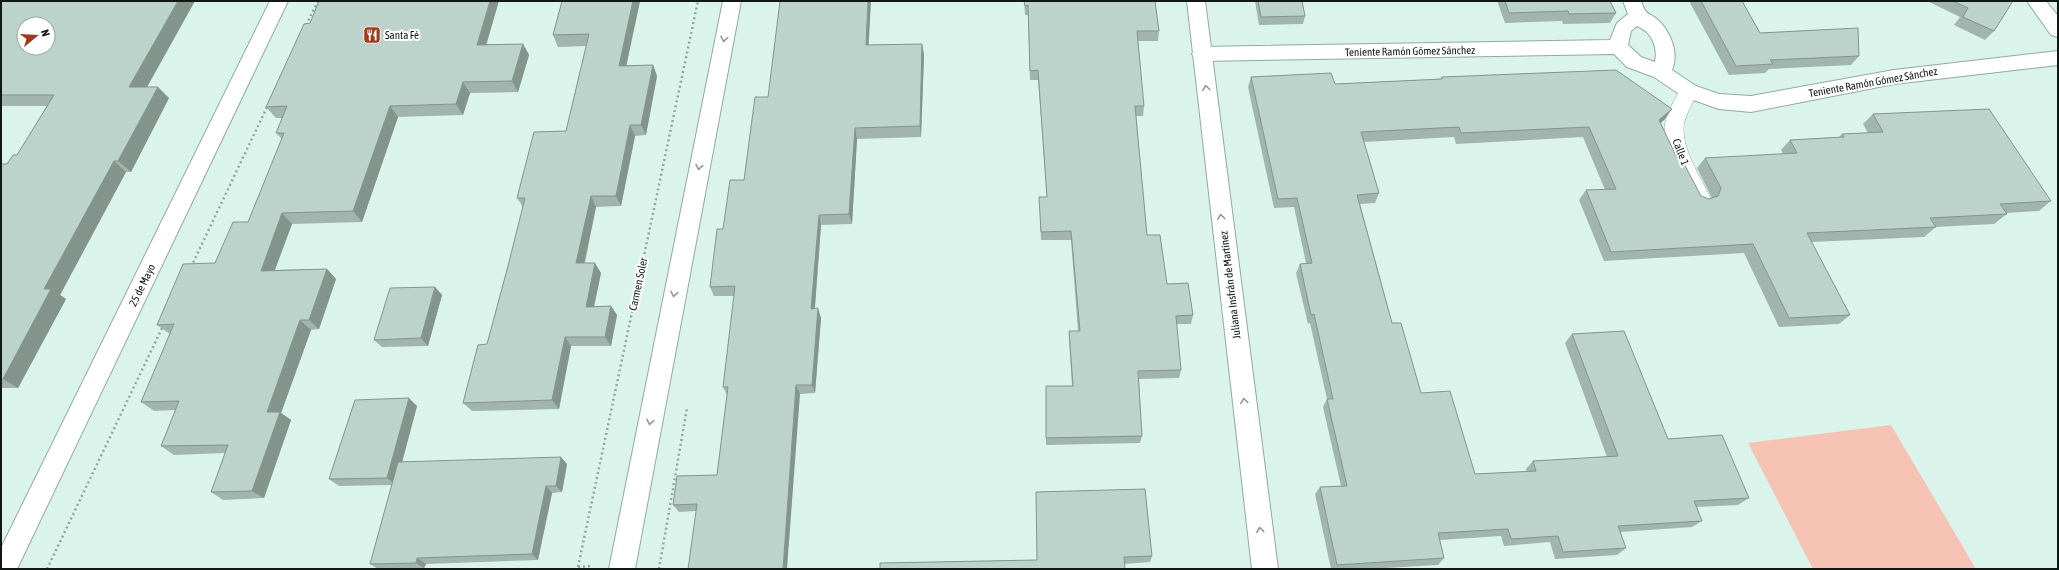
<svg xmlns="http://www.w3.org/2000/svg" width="2059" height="570" font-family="'Asap Condensed',sans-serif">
<rect width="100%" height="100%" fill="#dbf4eb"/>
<path fill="#f5c2b3" d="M 1891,425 L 1976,569 L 1813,569 L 1748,443 Z"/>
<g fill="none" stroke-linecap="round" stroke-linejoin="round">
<defs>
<path id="service" d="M 1689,84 L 1696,86 L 1698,91 C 1694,101 1687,112 1684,123 C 1680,148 1701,177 1711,199 L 1708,205 L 1701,207 L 1694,205 C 1683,184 1661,147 1665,123 C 1668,111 1676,97 1682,86 Z"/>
<path id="minor" d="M 1623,1 L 1641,1 C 1647,18 1649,11 1659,21 C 1671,33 1679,53 1672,70 L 1696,86 L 1719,94 L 1751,96 L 1894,70 L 2058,51 L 2058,65 L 1894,84 L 1751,112 L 1719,109 L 1682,96 L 1654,77 L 1627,67 L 1614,54 L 1202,61 L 1195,59 L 1192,54 L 1195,49 L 1202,47 L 1610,40 L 1617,23 L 1628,14 ZM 1637,26 C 1652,32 1658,47 1655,62 L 1641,57 L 1628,45 L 1631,31 Z
M 2027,1 L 2046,1 L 2058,16 L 2058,37 L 2051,35 Z"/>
<path id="tertiary" d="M 723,1 L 741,1 L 635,569 L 609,569 Z
M 1187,1 L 1205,1 L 1278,569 L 1252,569 Z"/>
<path id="secondary" d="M 270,1 L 288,1 L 17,569 L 1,569 L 1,548 Z"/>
</defs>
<use href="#service" stroke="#92a9a1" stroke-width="1"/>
<use href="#minor" stroke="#92a9a1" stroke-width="2"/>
<use href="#tertiary" stroke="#92a9a1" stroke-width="2"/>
<use href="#secondary" stroke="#92a9a1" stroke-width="2"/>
<path stroke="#92a59e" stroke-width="2.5" stroke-dasharray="2 3" stroke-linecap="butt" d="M 306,25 L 318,1
M 191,267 L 268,105
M 578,567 L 698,1
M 578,567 L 591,566
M 47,569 L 163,326
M 659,569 L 687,408"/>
<use href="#service" fill="#fff" fill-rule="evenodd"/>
<use href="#minor" fill="#fff" fill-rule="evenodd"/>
<use href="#tertiary" fill="#fff" fill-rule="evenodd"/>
<use href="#secondary" fill="#fff" fill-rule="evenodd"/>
</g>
<path fill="#a1b5ae" d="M 1,1 L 147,87 L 169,98 L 131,172 L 126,172 L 60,295 L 66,299 L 18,388 L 1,388 L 1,164 L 7,164 L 17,155 L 47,106 L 1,106 Z
M 562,1 L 640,1 L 626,65 L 653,65 L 657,76 L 646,135 L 635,136 L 621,206 L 596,207 L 585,263 L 601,273 L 594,306 L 611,306 L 617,315 L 611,346 L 571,346 L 559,409 L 472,411 L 463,403 L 487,344 L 508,266 L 523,207 L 517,198 L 566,131 L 586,46 L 558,47 L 553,35 Z
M 1024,1 L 1155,1 L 1159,31 L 1158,41 L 1138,41 L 1144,106 L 1143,116 L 1136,116 L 1147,235 L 1167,284 L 1193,315 L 1191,324 L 1176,324 L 1181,370 L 1179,378 L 1139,379 L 1142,436 L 1140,443 L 1046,445 L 1046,386 L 1072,386 L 1069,339 L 1069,331 L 1078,331 L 1071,240 L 1041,240 L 1039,197 L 1047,197 L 1038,80 L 1030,80 L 1028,15 L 1025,15 Z
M 1255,1 L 1302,1 L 1305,16 L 1303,24 L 1259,25 Z
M 1497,1 L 1610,1 L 1616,13 L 1610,23 L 1563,24 L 1562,21 L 1505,23 Z
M 1689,1 L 1742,1 L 1760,33 L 1859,56 L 1851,65 L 1769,69 L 1765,73 L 1729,75 Z
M 1927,1 L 2013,1 L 1994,31 L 1985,40 L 1954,25 L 1960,17 Z
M 487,44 L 523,44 L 529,55 L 518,92 L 470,93 L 463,115 L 398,117 L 362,222 L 292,224 L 275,270 L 327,269 L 336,279 L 319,329 L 311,330 L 281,413 L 291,420 L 264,498 L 223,500 L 211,492 L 225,453 L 174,455 L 161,446 L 176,410 L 154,411 L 141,402 L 170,334 L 157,325 L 215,263 L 248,222 L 282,139 L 276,133 L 282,118 L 276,118 L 266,107 Z
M 922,44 L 924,55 L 921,137 L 857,139 L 852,224 L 821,225 L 815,308 L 821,318 L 815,393 L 800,394 L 696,511 L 679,512 L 673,505 L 717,475 L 727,395 L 723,387 L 734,296 L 714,296 L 710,287 L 723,229 L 744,180 L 768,97 L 868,45 Z
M 1251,77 L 1335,84 L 1440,79 L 1442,77 L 1665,119 L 1660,123 L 1678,160 L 1701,196 L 1709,199 L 1712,198 L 1697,168 L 1705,158 L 1783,154 L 1781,150 L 1790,140 L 1839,137 L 1842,134 L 1868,133 L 1863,124 L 1873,114 L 2051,201 L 2039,211 L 2006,213 L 2007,214 L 1994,224 L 1935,227 L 1936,227 L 1924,237 L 1811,242 L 1850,315 L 1839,324 L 1779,327 L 1744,253 L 1604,261 L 1579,200 L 1586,190 L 1605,190 L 1583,137 L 1456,144 L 1454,137 L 1364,142 L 1379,193 L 1375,203 L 1360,204 L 1392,323 L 1421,393 L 1475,474 L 1527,472 L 1526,469 L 1533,461 L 1607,457 L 1565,343 L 1572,334 L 1668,439 L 1749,498 L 1738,505 L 1697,507 L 1702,521 L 1692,527 L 1620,532 L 1626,548 L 1617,555 L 1555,559 L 1550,542 L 1504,546 L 1501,536 L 1440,540 L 1444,558 L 1438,565 L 1368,569 L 1331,569 L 1315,494 L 1320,487 L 1341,486 L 1323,407 L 1327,399 L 1310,323 L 1308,324 L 1296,273 L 1300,264 L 1306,263 L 1294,207 L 1274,208 L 1248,87 Z
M 435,287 L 442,295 L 428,346 L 382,347 L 374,340 Z
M 417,406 L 402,462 L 567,464 L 562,492 L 552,493 L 538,560 L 426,564 L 424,568 L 404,569 L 378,569 L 370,564 L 392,485 L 339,486 L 329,479 Z
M 1152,556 L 1150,562 L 1124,564 L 1036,560 Z"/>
<path fill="#83948d" d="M 178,1 L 195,1 L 141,98 L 129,87 Z
M 490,1 L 499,1 L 483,56 L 477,45 Z
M 633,1 L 640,1 L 624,77 L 619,66 Z
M 868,1 L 871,1 L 868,57 L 866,45 Z
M 523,44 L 529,55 L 518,92 L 512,81 Z
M 922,44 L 924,55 L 921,137 L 920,126 Z
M 653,65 L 657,76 L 646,135 L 641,125 Z
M 463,82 L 470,93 L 463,115 L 456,104 Z
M 158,87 L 169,98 L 131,172 L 118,161 Z
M 390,106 L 398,117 L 362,222 L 353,211 Z
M 1672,109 L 1665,119 L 1652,131 L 1659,120 Z
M 630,125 L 635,136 L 621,206 L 616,196 Z
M 855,128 L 857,139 L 852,224 L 849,214 Z
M 114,161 L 126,172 L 60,295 L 66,299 L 18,388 L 3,379 L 44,289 Z
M 591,196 L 596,207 L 582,273 L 576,263 Z
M 282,213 L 292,224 L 271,280 L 261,271 Z
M 819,215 L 821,225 L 814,318 L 811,309 Z
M 595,263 L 601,273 L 592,316 L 586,307 Z
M 327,269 L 336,279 L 319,329 L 309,320 Z
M 435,287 L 442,295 L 428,346 L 421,338 Z
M 611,306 L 617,315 L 611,346 L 605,337 Z
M 818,308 L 821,318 L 815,393 L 812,385 Z
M 300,320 L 311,330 L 281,413 L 291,420 L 264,498 L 252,491 L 267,412 Z
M 565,337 L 571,346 L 559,409 L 552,400 Z
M 796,385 L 800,394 L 787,569 L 783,569 Z
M 409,398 L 417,406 L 396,485 L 387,478 Z
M 561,457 L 567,464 L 562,492 L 556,486 Z
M 546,486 L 552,493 L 538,560 L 532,554 Z
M 417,558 L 426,564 L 424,568 L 416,563 Z"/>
<path fill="#bbd3ca" stroke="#83948d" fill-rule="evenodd" d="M 1,1 L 178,1 L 129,87 L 158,87 L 118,161 L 114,161 L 44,289 L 51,289 L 3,379 L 1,379 L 1,164 L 7,164 L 13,155 L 17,155 L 54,95 L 1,95 ZM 24,24 L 48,24 L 48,48 L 24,48 Z
M 319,1 L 490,1 L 477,45 L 523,44 L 512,81 L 463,82 L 456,104 L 390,106 L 353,211 L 282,213 L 261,271 L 327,269 L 309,320 L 300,320 L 267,412 L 280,412 L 252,491 L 211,492 L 228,445 L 161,446 L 179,401 L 141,402 L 174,324 L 157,325 L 183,264 L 215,263 L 233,222 L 248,222 L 284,133 L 276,133 L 287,106 L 266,107 L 304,24 L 310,23 Z
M 562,1 L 633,1 L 619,66 L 653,65 L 641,125 L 630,125 L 616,196 L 591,196 L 576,263 L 595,263 L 586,307 L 611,306 L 605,337 L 565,337 L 552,400 L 463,403 L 478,345 L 487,344 L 508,266 L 525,198 L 517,198 L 534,132 L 566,131 L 589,34 L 553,35 Z
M 780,1 L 868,1 L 866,45 L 922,44 L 920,126 L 855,128 L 849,214 L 819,215 L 811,309 L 818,308 L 812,385 L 796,385 L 783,569 L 688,569 L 697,504 L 673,505 L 677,476 L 717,475 L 728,387 L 723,387 L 735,286 L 710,287 L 717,229 L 723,229 L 730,180 L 744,180 L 755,97 L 768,97 Z
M 1024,1 L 1155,1 L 1159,31 L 1137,31 L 1144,106 L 1135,106 L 1147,235 L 1160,235 L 1167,284 L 1188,283 L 1193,315 L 1176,316 L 1181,370 L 1138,371 L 1142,436 L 1046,438 L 1046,386 L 1073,386 L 1069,331 L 1080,331 L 1071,231 L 1041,232 L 1039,197 L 1047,197 L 1038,70 L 1030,71 L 1028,5 L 1025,6 Z
M 1258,1 L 1302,1 L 1305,16 L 1261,17 Z
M 1505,1 L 1610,1 L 1616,13 L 1569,14 L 1568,11 L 1509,13 Z
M 1701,1 L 1742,1 L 1760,33 L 1858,28 L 1859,56 L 1770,60 L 1773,64 L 1736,66 Z
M 1953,1 L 2013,1 L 1994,31 L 1963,17 L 1968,8 Z
M 1616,70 L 1672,109 L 1659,120 L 1678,160 L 1682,160 L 1701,196 L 1709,199 L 1718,196 L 1721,188 L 1705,158 L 1797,153 L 1790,140 L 1844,137 L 1842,134 L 1883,132 L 1873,114 L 1989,109 L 2051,201 L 2000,204 L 2007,214 L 1930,218 L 1936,227 L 1807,233 L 1850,315 L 1789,318 L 1753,244 L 1611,252 L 1586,190 L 1616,189 L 1589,127 L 1461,133 L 1459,127 L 1361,132 L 1379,193 L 1357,195 L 1392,323 L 1401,323 L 1421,393 L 1450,391 L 1475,474 L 1536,471 L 1533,461 L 1618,456 L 1572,334 L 1624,331 L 1668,439 L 1722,435 L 1749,498 L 1694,501 L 1702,521 L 1618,526 L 1626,548 L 1563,552 L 1558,536 L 1511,539 L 1508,529 L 1438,533 L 1444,558 L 1337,565 L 1320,487 L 1347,486 L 1327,399 L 1333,399 L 1314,314 L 1311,315 L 1300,264 L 1312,263 L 1297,198 L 1278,199 L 1251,77 L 1331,73 L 1335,84 L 1442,79 L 1442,77 Z
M 435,287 L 421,338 L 374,340 L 390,288 Z
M 409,398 L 387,478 L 329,479 L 355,400 Z
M 561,457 L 556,486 L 546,486 L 532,554 L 417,558 L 416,563 L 370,564 L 398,462 Z
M 1145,489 L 1152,556 L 1124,557 L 1125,569 L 880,569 L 880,563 L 1037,560 L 1036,492 Z"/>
<defs><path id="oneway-chevron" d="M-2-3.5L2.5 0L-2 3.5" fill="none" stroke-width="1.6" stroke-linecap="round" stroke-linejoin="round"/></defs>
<g stroke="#939796">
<use href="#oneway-chevron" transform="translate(724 39) rotate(101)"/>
<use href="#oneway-chevron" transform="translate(1206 88) rotate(-97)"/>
<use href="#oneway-chevron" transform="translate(699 167) rotate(101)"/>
<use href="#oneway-chevron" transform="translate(1221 217) rotate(-97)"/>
<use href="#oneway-chevron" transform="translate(674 294) rotate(101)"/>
<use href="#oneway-chevron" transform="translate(1244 401) rotate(-97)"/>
<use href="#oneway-chevron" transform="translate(650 422) rotate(101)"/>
<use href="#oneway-chevron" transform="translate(1260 530) rotate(-97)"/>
</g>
<defs>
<symbol id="restaurant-square" viewBox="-11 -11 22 22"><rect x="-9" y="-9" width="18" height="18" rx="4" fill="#a13a1a" stroke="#fff"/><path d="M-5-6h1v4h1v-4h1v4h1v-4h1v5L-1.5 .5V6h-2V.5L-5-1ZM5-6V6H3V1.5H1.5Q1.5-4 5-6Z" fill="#fff"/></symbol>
</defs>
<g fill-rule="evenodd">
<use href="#restaurant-square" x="362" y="25" width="20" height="20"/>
</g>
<g text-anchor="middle" stroke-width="4" stroke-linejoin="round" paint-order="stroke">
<g font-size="11" fill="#0f1815" stroke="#fff" text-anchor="start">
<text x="385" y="39">Santa Fé</text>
</g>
<g font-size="11" fill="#0f1815" stroke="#fff">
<text transform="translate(1410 51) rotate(-1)" y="4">Teniente Ramón Gómez Sánchez</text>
<text transform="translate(1873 82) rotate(-10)" y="4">Teniente Ramón Gómez Sánchez</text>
<text transform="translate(1681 152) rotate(69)" y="4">Calle 1</text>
<text transform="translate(638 284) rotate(-78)" y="4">Carmen Soler</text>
<text transform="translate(142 285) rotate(-64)" y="4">25 de Mayo</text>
<text transform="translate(1230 285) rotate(-97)" y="4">Juliana Insfrán de Martínez</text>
</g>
</g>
<rect width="2059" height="570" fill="none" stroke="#0f1815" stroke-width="4"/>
<g transform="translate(36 36) rotate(72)"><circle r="19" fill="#ffffff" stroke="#9fa3a1"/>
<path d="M0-3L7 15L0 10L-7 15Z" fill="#a13a1a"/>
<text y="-6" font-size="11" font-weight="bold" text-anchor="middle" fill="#0f1815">N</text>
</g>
</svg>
